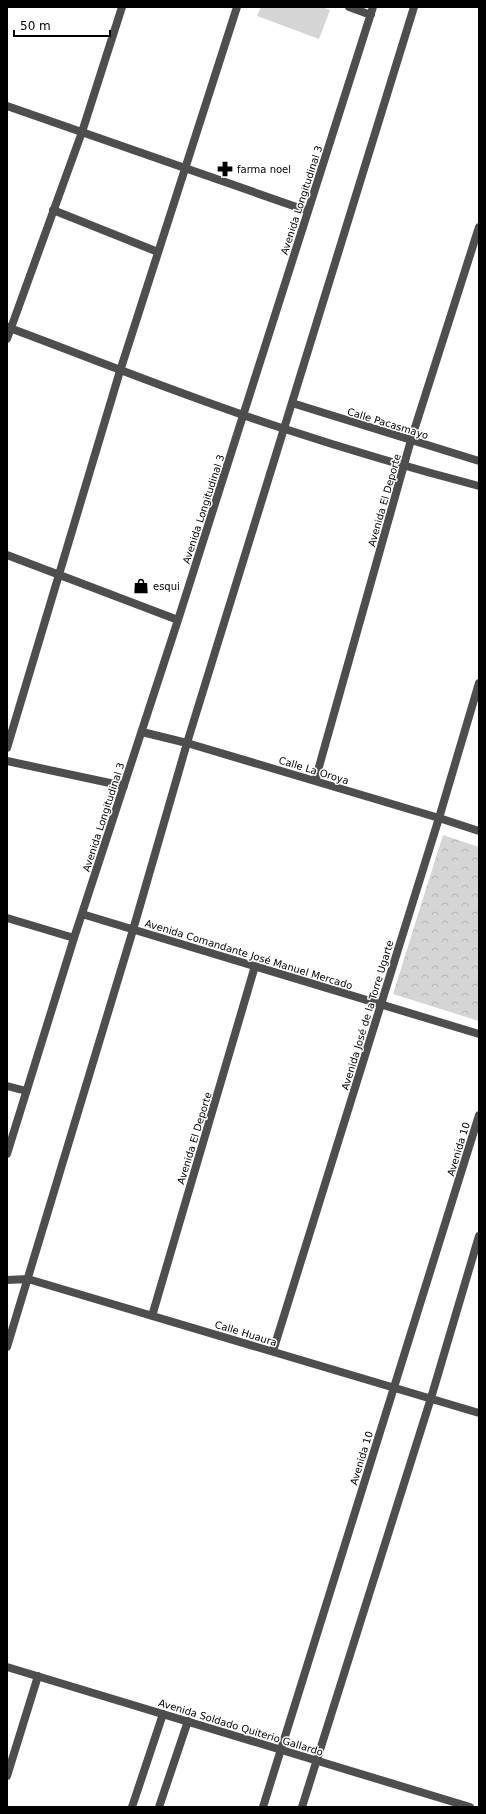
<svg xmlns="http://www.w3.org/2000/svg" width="486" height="1814" font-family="'DejaVu Sans',sans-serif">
<defs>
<pattern id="park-crowns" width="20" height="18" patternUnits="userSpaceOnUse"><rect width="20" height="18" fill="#d5d5d5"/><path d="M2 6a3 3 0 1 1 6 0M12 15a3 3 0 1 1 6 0" fill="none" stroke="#b5b5b5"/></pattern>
</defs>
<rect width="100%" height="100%" fill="#fff"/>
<path fill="#d5d5d5" d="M 261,7 L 322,7 L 330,10 L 319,39 L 257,16 Z"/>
<path fill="url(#park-crowns)" d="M 443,835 L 479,847 L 479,1021 L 393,994 Z"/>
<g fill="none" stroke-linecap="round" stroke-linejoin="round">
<path stroke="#4e4e4e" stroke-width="8" d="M 349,7 L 371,15
M 7,106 L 308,211
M 53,210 L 158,252
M 7,327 C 99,361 191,399 285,429 C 349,450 414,469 479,486
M 7,339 L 82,132 L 122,7
M 292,403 L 479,461
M 7,555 L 178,620
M 142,732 L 187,743 L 439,818 L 479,831
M 7,748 L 120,371 L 237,7
M 7,761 L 124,786
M 315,781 L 411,440 L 479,227
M 82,914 L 479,1034
M 7,918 L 74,938
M 7,1086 L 26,1091
M 7,1154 L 74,938 L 178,620 L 373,7
M 7,1280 L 28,1279 L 479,1413
M 152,1316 L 255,966
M 7,1347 L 133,930 L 187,743 L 414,7
M 273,1351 L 439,818 L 479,683
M 7,1776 L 38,1676
M 132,1807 L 163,1714
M 159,1807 L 188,1721
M 263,1807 L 479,1115
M 302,1807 L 431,1398 L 479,1236"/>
<path stroke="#4e4e4e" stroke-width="8" d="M 7,1667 L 470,1807"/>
</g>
<defs>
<symbol id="pharmacy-bare" viewBox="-9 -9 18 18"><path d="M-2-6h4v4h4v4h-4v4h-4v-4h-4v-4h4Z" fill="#000" stroke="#fff" stroke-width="2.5" paint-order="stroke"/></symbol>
<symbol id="shop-bare" viewBox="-9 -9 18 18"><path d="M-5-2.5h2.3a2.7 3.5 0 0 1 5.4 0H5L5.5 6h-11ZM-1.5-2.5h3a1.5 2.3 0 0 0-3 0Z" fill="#000" stroke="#fff" stroke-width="2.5" paint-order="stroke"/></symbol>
</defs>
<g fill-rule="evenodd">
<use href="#pharmacy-bare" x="214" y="158" width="22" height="22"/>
<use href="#shop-bare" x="130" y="575" width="22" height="22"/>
</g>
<g text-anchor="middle" stroke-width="3" stroke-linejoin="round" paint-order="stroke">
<g font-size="10" fill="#000" stroke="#fff" text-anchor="start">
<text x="237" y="173">farma noel</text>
<text x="153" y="590">esqui</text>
</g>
<g font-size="10" fill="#000" stroke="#fff">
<text transform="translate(301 200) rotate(-72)" y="4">Avenida Longitudinal 3</text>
<text transform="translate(388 423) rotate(17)" y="4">Calle Pacasmayo</text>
<text transform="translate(384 500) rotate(-74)" y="4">Avenida El Deporte</text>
<text transform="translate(203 509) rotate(-72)" y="4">Avenida Longitudinal 3</text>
<text transform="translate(314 770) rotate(17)" y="4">Calle La Oroya</text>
<text transform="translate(103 817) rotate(-72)" y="4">Avenida Longitudinal 3</text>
<text transform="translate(249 954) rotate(17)" y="4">Avenida Comandante José Manuel Mercado</text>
<text transform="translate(367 1015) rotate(-73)" y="4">Avenida José de la Torre Ugarte</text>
<text transform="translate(194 1138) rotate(-73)" y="4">Avenida El Deporte</text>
<text transform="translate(458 1149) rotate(-73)" y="4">Avenida 10</text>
<text transform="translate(246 1333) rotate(17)" y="4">Calle Huaura</text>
<text transform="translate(361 1458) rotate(-73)" y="4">Avenida 10</text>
<text transform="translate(241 1727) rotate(17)" y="4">Avenida Soldado Quiterio Gallardo</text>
</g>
</g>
<rect width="486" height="1814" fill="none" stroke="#000000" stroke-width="16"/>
<path d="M14 30v6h96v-6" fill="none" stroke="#000000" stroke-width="2"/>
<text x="20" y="30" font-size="12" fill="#000000" stroke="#ffffff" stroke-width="3" paint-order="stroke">50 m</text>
</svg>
